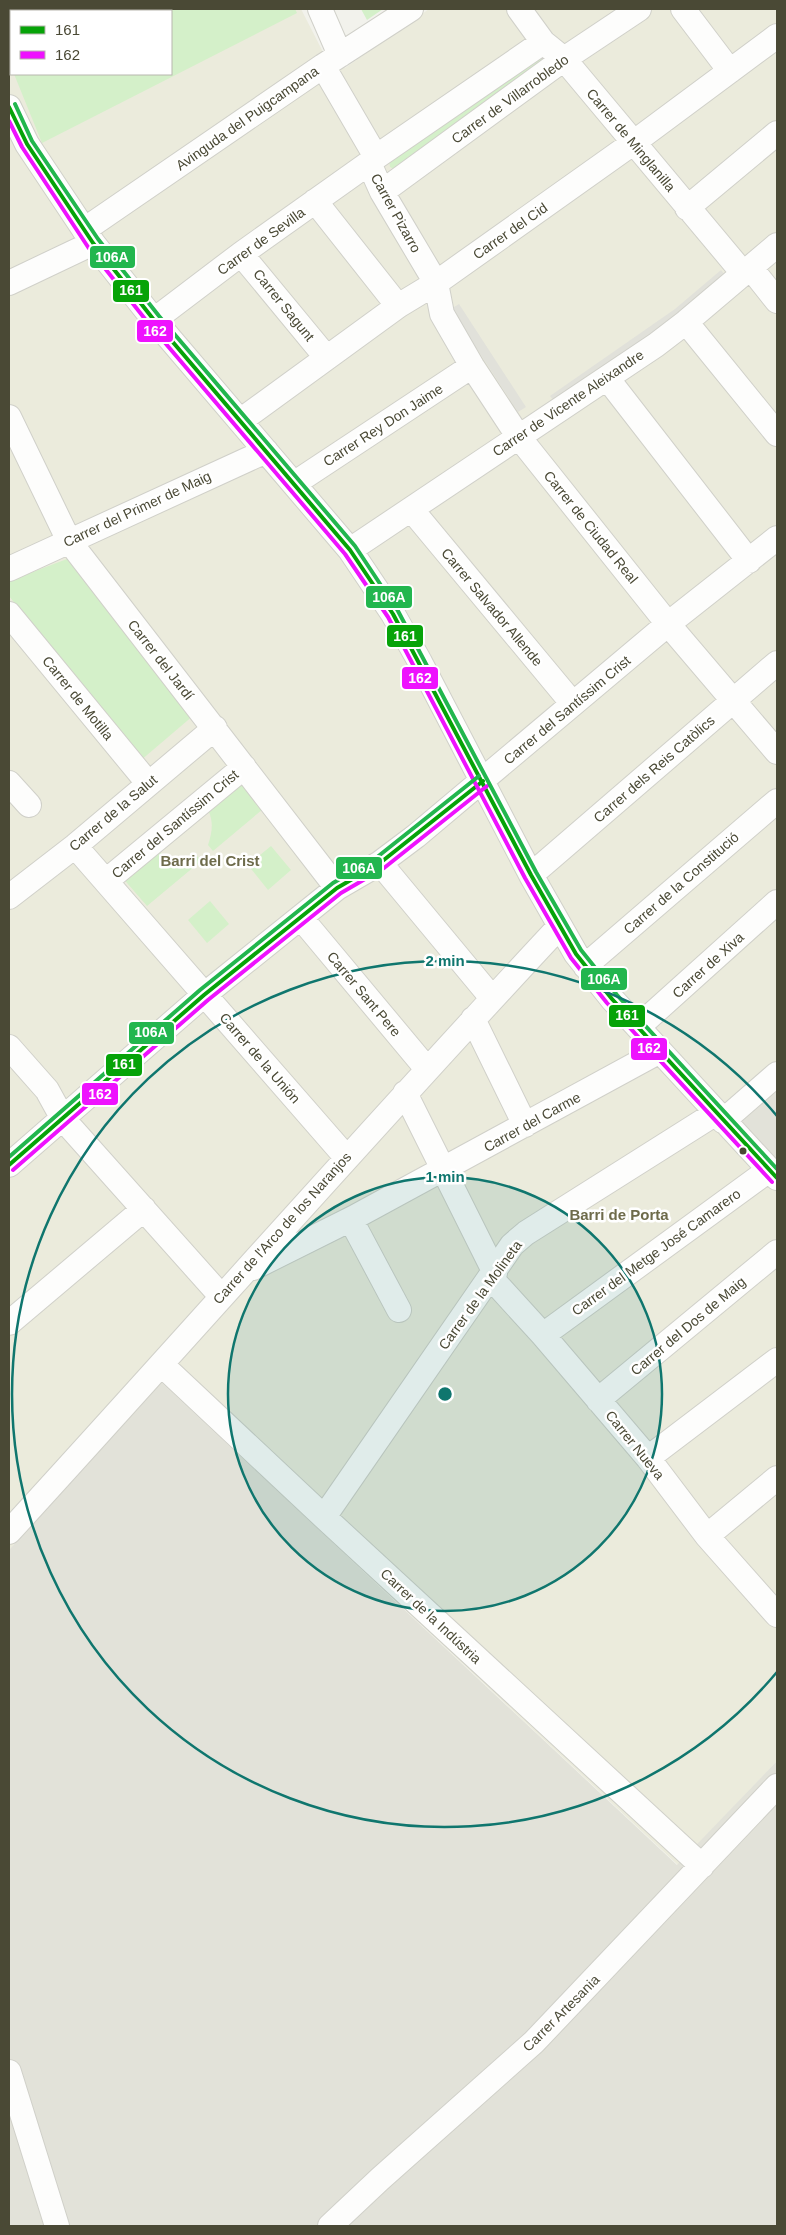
<svg xmlns="http://www.w3.org/2000/svg" width="786" height="2235" font-family="Helvetica,sans-serif">
<rect width="100%" height="100%" fill="#f2f2ec"/>
<path fill="#ebebdc" fill-rule="evenodd" d="M 9,9 L 301,9 L 323,52 L 345,68 L 429,9 L 777,9 L 777,1080 L 722,1129 L 777,1193 L 777,1761 L 678,1865 L 161,1382 L 9,1550 ZM 11,11 L 171,11 L 171,74 L 11,74 Z"/>
<path fill="#e2e2d9" d="M 777,1080 L 777,1193 L 722,1129 Z
M 161,1382 L 677,1865 L 777,1761 L 777,2226 L 9,2226 L 9,1550 Z"/>
<path fill="#d4f0c9" d="M 9,9 L 295,9 L 297,13 L 42,143 L 14,74 L 171,74 L 171,11 L 11,11 L 11,66 L 9,60 Z
M 361,9 L 383,9 L 367,20 Z
M 536,54 L 543,59 L 543,66 L 396,170 L 390,167 L 389,159 Z
M 67,559 L 194,715 L 140,761 L 9,596 L 9,581 Z
M 239,778 L 263,809 L 213,851 L 208,845 C 213,830 214,818 205,805 Z
M 271,846 L 291,870 L 268,890 L 248,865 Z
M 154,848 C 166,859 182,863 197,856 L 201,861 L 147,906 L 121,876 Z
M 210,901 L 229,924 L 207,943 L 188,920 Z"/>
<path fill="#e1e1da" d="M 721,270 L 728,279 L 557,405 L 550,396 L 675,309 Z
M 459,304 L 526,407 L 518,412 L 451,309 Z"/>
<g fill="none" stroke-linecap="round" stroke-linejoin="round">
<defs>
<path id="minor" d="M 320,9 L 340,55
M 519,9 L 543,42 L 564,59 L 743,273
M 683,9 L 730,71
M 323,66 L 376,157 L 369,163 L 382,192 L 436,283 L 442,314 L 472,366 L 518,436 L 668,624 L 777,752
M 9,107 L 27,144 L 93,243 L 154,320 L 350,550 L 393,614 L 420,662 L 531,875 L 576,954 L 612,999 L 777,1178
M 376,157 L 543,42
M 382,192 L 564,59 L 639,9
M 315,201 L 398,306
M 687,208 L 777,133
M 84,230 L 323,66 L 411,9
M 241,254 L 326,357
M 750,267 L 777,301
M 9,283 L 93,243
M 154,320 L 241,254 L 369,163
M 686,322 L 777,434
M 607,378 L 749,561
M 9,417 L 69,541 L 337,888
M 240,421 L 398,306 L 436,283 L 633,143 L 777,36
M 295,483 L 472,366
M 411,509 L 573,704
M 350,550 L 656,345 L 686,322 L 777,245
M 9,569 L 266,451
M 9,614 L 148,783
M 9,783 L 29,805
M 75,846 L 346,1157
M 380,863 L 492,998
M 531,875 L 777,663
M 106,881 L 244,767
M 9,897 L 75,846 L 215,728
M 301,918 L 427,1069
M 585,966 L 777,801
M 473,1019 L 525,1125
M 638,1027 L 777,902
M 9,1047 L 47,1090 L 63,1119 L 221,1296
M 405,1093 L 495,1273
M 723,1121 L 777,1074
M 9,1165 L 204,995 L 337,888 L 380,863 L 416,836 L 668,624 L 777,538
M 351,1220 L 399,1310
M 253,1268 L 353,1218 L 660,1051
M 491,1278 L 543,1335 L 648,1458 L 707,1536 L 777,1615
M 9,1323 L 144,1209
M 543,1335 L 769,1170
M 162,1365 L 324,1517 L 702,1866
M 598,1400 L 777,1252
M 648,1458 L 777,1360
M 324,1517 L 512,1245 L 526,1233 L 716,1113
M 9,1532 C 193,1331 373,1126 559,927
M 707,1536 L 777,1478
M 9,2072 L 57,2226
M 330,2226 L 380,2179 L 534,2042 L 777,1786"/>
</defs>
<use href="#minor" stroke="#d0d0c9" stroke-width="26"/>
<use href="#minor" stroke="#fdfdfc" stroke-width="24"/>
<defs>
<path id="bus-1" d="M 9,107 L 27,144 L 93,243 L 154,320 L 350,550 L 393,614 L 531,875 L 576,954 L 612,999 L 777,1178
M 9,1165 L 204,995 L 337,888 L 380,863 L 483,781"/>
<path id="bus-2" d="M 9,121 L 22,147 L 88,247 L 149,324 L 345,554 L 388,617 L 525,878 L 571,958 L 607,1003 L 772,1182
M 13,1170 L 208,1000 L 341,893 L 384,868 L 487,786"/>
<path id="bus-3" d="M 15,104 L 32,141 L 98,239 L 159,316 L 355,546 L 398,611 L 536,872 L 581,950 L 617,995 L 777,1169
M 9,1157 L 200,990 L 333,883 L 376,858 L 479,776"/>
</defs>
<use href="#bus-1" stroke="#fff" stroke-width="8"/>
<use href="#bus-2" stroke="#fff" stroke-width="8"/>
<use href="#bus-3" stroke="#fff" stroke-width="8"/>
<use href="#bus-1" stroke="#06a308" stroke-width="4"/>
<use href="#bus-2" stroke="#ee12fe" stroke-width="4"/>
<use href="#bus-3" stroke="#22b64e" stroke-width="4"/>
</g>
<circle cx="445" cy="1394" r="217" fill="#0f766e" fill-opacity=".12"/>
<g fill="none" stroke="#0f766e" stroke-width="2.5">
<circle cx="445" cy="1394" r="217"/>
<path d="M777 1672A433 433 0 1 1 777 1116"/>
</g>
<circle fill="#4a4935" stroke="#fff" stroke-width="2" cx="743" cy="1151" r="4.5"/>
<g text-anchor="middle" stroke-width="5" stroke-linejoin="round" paint-order="stroke">
<g font-size="14" fill="#4a4935" stroke="#fff">
<text transform="translate(510 99) rotate(-36)" y="5">Carrer de Villarrobledo</text>
<text transform="translate(247 118) rotate(-35)" y="5">Avinguda del Puigcampana</text>
<text transform="translate(631 140) rotate(50)" y="5">Carrer de Minglanilla</text>
<text transform="translate(396 213) rotate(61)" y="5">Carrer Pizarro</text>
<text transform="translate(510 231) rotate(-35)" y="5">Carrer del Cid</text>
<text transform="translate(261 241) rotate(-36)" y="5">Carrer de Sevilla</text>
<text transform="translate(284 305) rotate(51)" y="5">Carrer Sagunt</text>
<text transform="translate(568 403) rotate(-34)" y="5">Carrer de Vicente Aleixandre</text>
<text transform="translate(383 425) rotate(-33)" y="5">Carrer Rey Don Jaime</text>
<text transform="translate(137 509) rotate(-25)" y="5">Carrer del Primer de Maig</text>
<text transform="translate(591 527) rotate(51)" y="5">Carrer de Ciudad Real</text>
<text transform="translate(492 607) rotate(50)" y="5">Carrer Salvador Allende</text>
<text transform="translate(161 660) rotate(52)" y="5">Carrer del Jardí</text>
<text transform="translate(78 698) rotate(51)" y="5">Carrer de Motilla</text>
<text transform="translate(567 710) rotate(-40)" y="5">Carrer del Santíssim Crist</text>
<text transform="translate(654 769) rotate(-41)" y="5">Carrer dels Reis Catòlics</text>
<text transform="translate(113 813) rotate(-40)" y="5">Carrer de la Salut</text>
<text transform="translate(175 824) rotate(-40)" y="5">Carrer del Santíssim Crist</text>
<text transform="translate(681 883) rotate(-41)" y="5">Carrer de la Constitució</text>
<text transform="translate(708 965) rotate(-42)" y="5">Carrer de Xiva</text>
<text transform="translate(364 994) rotate(50)" y="5">Carrer Sant Pere</text>
<text transform="translate(260 1058) rotate(49)" y="5">Carrer de la Unión</text>
<text transform="translate(532 1122) rotate(-29)" y="5">Carrer del Carme</text>
<text transform="translate(282 1228) rotate(-48)" y="5">Carrer de l'Arco de los Naranjos</text>
<text transform="translate(656 1252) rotate(-36)" y="5">Carrer del Metge José Camarero</text>
<text transform="translate(480 1295) rotate(-54)" y="5">Carrer de la Molineta</text>
<text transform="translate(688 1326) rotate(-40)" y="5">Carrer del Dos de Maig</text>
<text transform="translate(635 1445) rotate(51)" y="5">Carrer Nueva</text>
<text transform="translate(431 1616) rotate(43)" y="5">Carrer de la Indústria</text>
<text transform="translate(561 2013) rotate(-45)" y="5">Carrer Artesania</text>
</g>
<g font-size="15" font-weight="bold" fill="#6e6b4b" stroke="#fff">
<text x="210" y="866">Barri del Crist</text>
<text x="619" y="1220">Barri de Porta</text>
</g>
</g>
<circle cx="445" cy="1394" r="8" fill="#0f766e" stroke="#fff" stroke-width="2.5"/>
<g font-size="15" text-anchor="middle" font-weight="bold" fill="#0f766e" stroke="#fff" stroke-width="5" stroke-linejoin="round" paint-order="stroke">
<text x="445" y="966">2 min</text>
<text x="445" y="1182">1 min</text>
</g>
<g stroke="#fff" stroke-width="2">
<rect x="89" y="245" width="47" height="24" rx="5" fill="#22b64e"/>
<rect x="112" y="279" width="38" height="24" rx="5" fill="#06a308"/>
<rect x="136" y="319" width="38" height="24" rx="5" fill="#ee12fe"/>
<rect x="365" y="585" width="48" height="24" rx="5" fill="#22b64e"/>
<rect x="386" y="624" width="38" height="24" rx="5" fill="#06a308"/>
<rect x="401" y="666" width="38" height="24" rx="5" fill="#ee12fe"/>
<rect x="335" y="856" width="48" height="24" rx="5" fill="#22b64e"/>
<rect x="580" y="967" width="48" height="24" rx="5" fill="#22b64e"/>
<rect x="608" y="1004" width="38" height="24" rx="5" fill="#06a308"/>
<rect x="128" y="1021" width="47" height="24" rx="5" fill="#22b64e"/>
<rect x="630" y="1037" width="38" height="24" rx="5" fill="#ee12fe"/>
<rect x="105" y="1053" width="38" height="24" rx="5" fill="#06a308"/>
<rect x="81" y="1082" width="38" height="24" rx="5" fill="#ee12fe"/>
</g>
<g font-size="14" text-anchor="middle" font-weight="bold" fill="#fff">
<text x="112" y="262">106A</text>
<text x="131" y="295">161</text>
<text x="155" y="336">162</text>
<text x="389" y="602">106A</text>
<text x="405" y="641">161</text>
<text x="420" y="683">162</text>
<text x="359" y="873">106A</text>
<text x="604" y="984">106A</text>
<text x="627" y="1020">161</text>
<text x="151" y="1037">106A</text>
<text x="649" y="1053">162</text>
<text x="124" y="1069">161</text>
<text x="100" y="1099">162</text>
</g>
<rect width="786" height="2235" fill="none" stroke="#4a4935" stroke-width="20"/>
<rect x="10" y="10" width="162" height="65" fill="#ffffff" stroke="#b7b6ae"/>
<rect x="20" y="26" width="25" height="8" fill="#06a308" stroke="#b7b6ae"/>
<text x="55" y="35" font-size="15" fill="#4a4935">161</text>
<rect x="20" y="51" width="25" height="8" fill="#ee12fe" stroke="#b7b6ae"/>
<text x="55" y="60" font-size="15" fill="#4a4935">162</text>
</svg>
